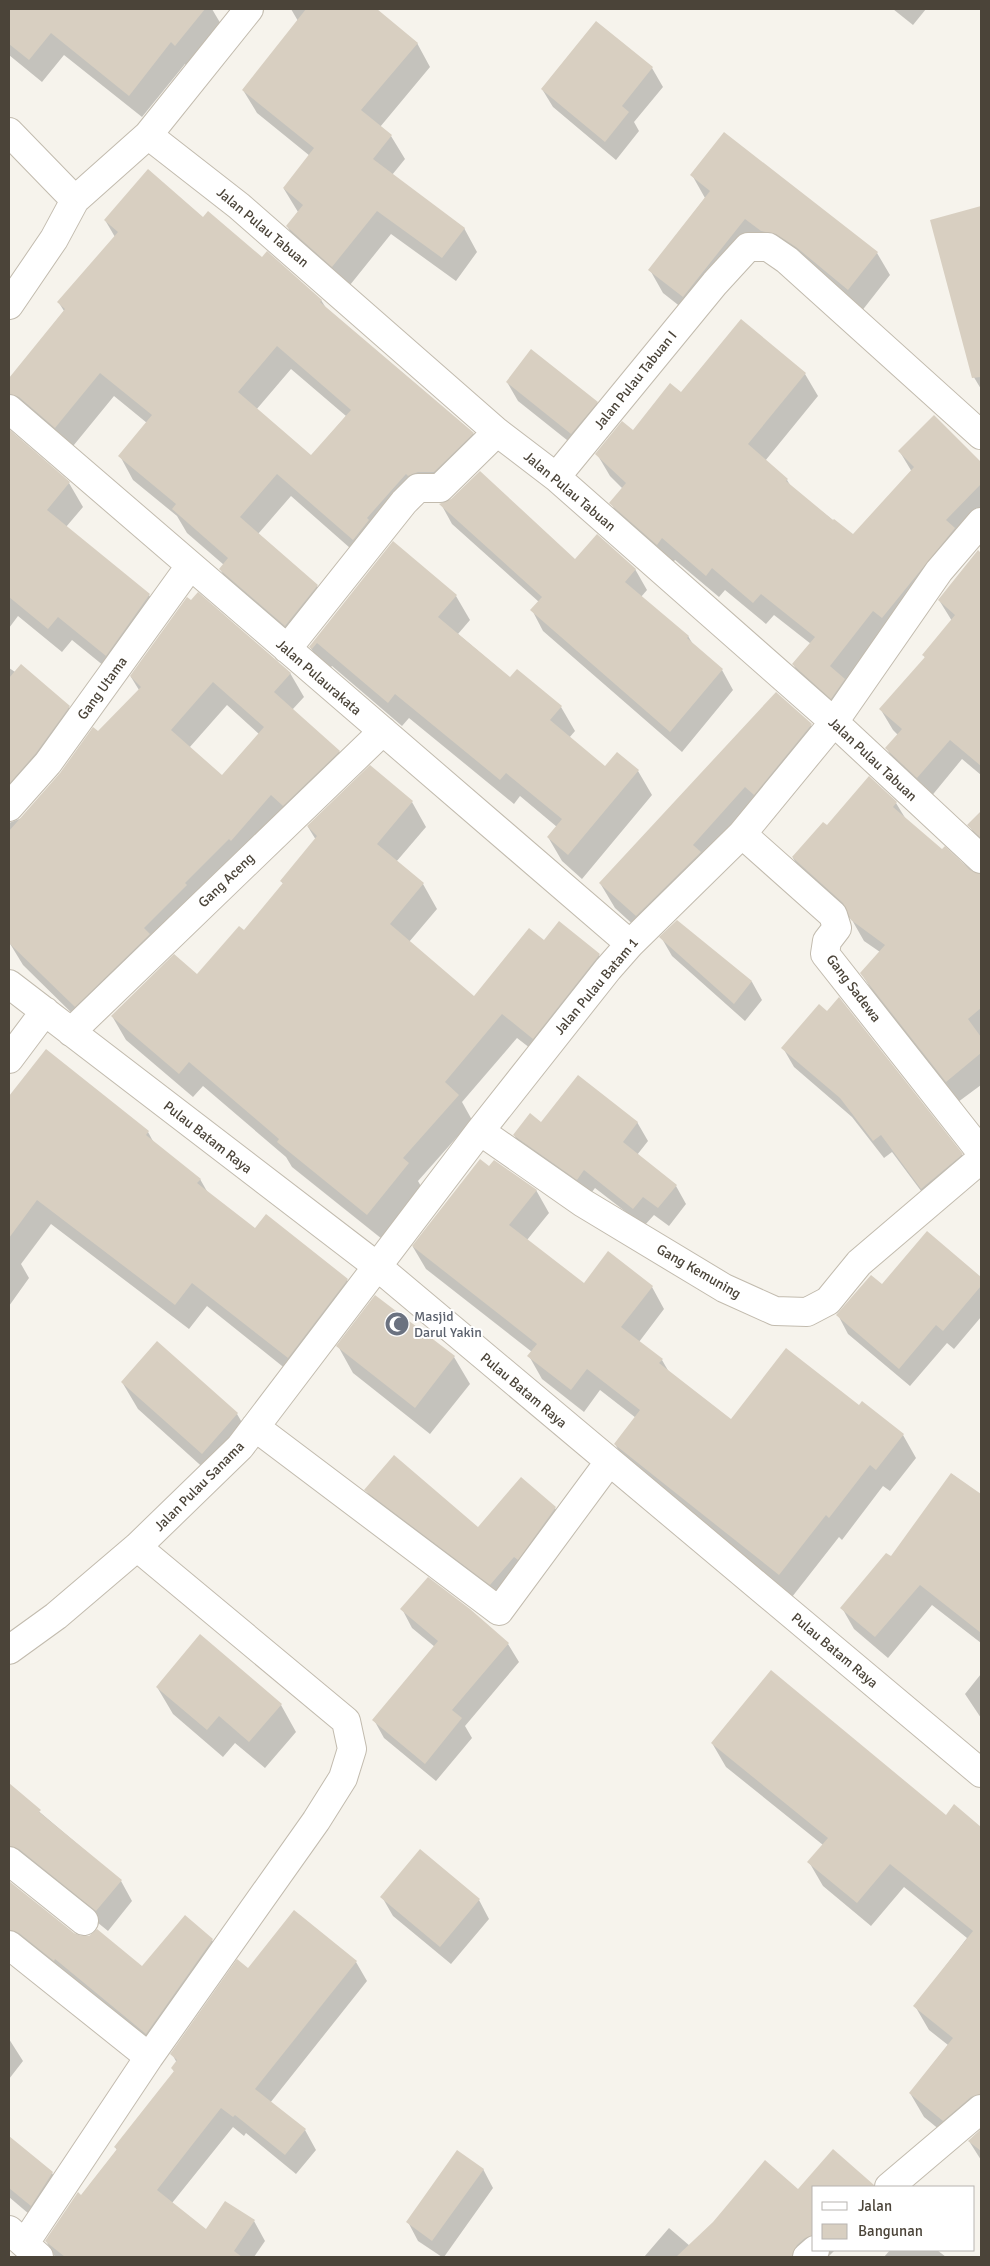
<svg xmlns="http://www.w3.org/2000/svg" width="990" height="2266" font-family="Signika,sans-serif">
<rect width="100%" height="100%" fill="#f6f3ec"/>
<path fill="#0003" fill-rule="evenodd" d="M 9,9 L 212,9 L 222,26 L 189,68 L 185,64 L 142,117 L 64,55 L 42,82 L 9,55 Z
M 291,9 L 375,9 L 417,43 L 430,67 L 380,127 L 391,136 L 405,159 L 392,175 L 464,228 L 477,252 L 456,281 L 391,234 L 346,290 L 301,250 L 287,226 L 298,212 L 284,189 L 310,156 L 257,113 L 243,90 L 298,21 Z
M 893,9 L 926,9 L 913,25 Z
M 596,22 L 652,68 L 663,87 L 634,122 L 639,131 L 616,160 L 553,107 L 542,89 Z
M 692,175 L 877,253 L 890,275 L 861,312 L 759,241 L 696,319 L 663,293 L 650,270 L 705,198 Z
M 981,208 L 981,389 L 972,374 L 932,221 Z
M 203,219 L 321,300 L 326,308 L 473,433 L 487,457 L 423,499 L 367,563 L 291,496 L 258,534 L 317,586 L 331,609 L 299,649 L 234,593 L 220,569 L 224,565 L 187,533 L 177,516 L 133,480 L 120,456 L 147,423 L 114,396 L 69,451 L 9,426 L 9,380 L 64,311 L 59,303 L 115,237 L 105,220 ZM 291,369 L 346,416 L 311,457 L 256,410 Z
M 741,321 L 805,374 L 818,396 L 765,461 L 787,480 L 792,488 L 853,536 L 912,472 L 900,452 L 934,417 L 981,464 L 981,519 L 844,720 L 806,686 L 793,664 L 811,644 L 774,615 L 766,624 L 725,590 L 719,597 L 675,560 L 670,566 L 623,525 L 611,503 L 623,489 L 610,476 L 597,454 L 633,431 L 681,393 Z
M 507,382 L 597,402 L 607,421 L 582,452 L 518,401 Z
M 9,431 L 69,483 L 83,507 L 66,527 L 149,595 L 163,619 L 120,679 L 72,640 L 62,652 L 18,616 L 9,628 Z
M 441,504 L 576,561 L 635,569 L 647,590 L 641,597 L 688,636 L 694,646 L 722,670 L 733,690 L 682,752 L 543,631 L 532,610 L 539,602 L 452,524 Z
M 393,543 L 456,596 L 470,620 L 458,634 L 510,678 L 561,707 L 575,731 L 569,738 L 605,767 L 638,771 L 652,795 L 582,879 L 562,861 L 548,837 L 557,827 L 520,796 L 514,804 L 409,718 L 402,726 L 332,666 L 326,672 L 310,647 Z
M 978,552 L 981,555 L 981,775 L 962,759 L 930,798 L 899,769 L 887,749 L 898,735 L 893,730 L 881,710 L 925,658 L 924,655 L 952,621 L 939,600 Z
M 9,668 L 69,707 L 82,731 L 49,777 L 9,823 L 22,818 L 139,690 L 131,677 L 290,673 L 304,697 L 292,710 L 339,751 L 353,775 L 89,1030 L 23,965 L 9,942 L 14,937 L 9,931 ZM 227,705 L 259,734 L 222,776 L 189,748 Z
M 811,725 L 826,750 L 651,941 L 615,908 L 600,883 Z
M 412,802 L 426,827 L 396,862 L 423,884 L 437,909 L 409,942 L 474,997 L 544,942 L 560,923 L 599,955 L 613,980 L 548,1062 L 517,1038 L 462,1102 L 472,1120 L 418,1181 L 422,1188 L 382,1239 L 292,1167 L 286,1157 L 203,1086 L 193,1097 L 126,1040 L 112,1016 L 197,976 L 244,931 L 284,885 L 281,881 L 316,840 L 308,827 Z
M 896,803 L 907,821 L 942,851 L 945,848 L 977,875 L 981,875 L 981,1085 L 958,1102 L 874,994 L 862,974 L 880,952 L 864,941 L 852,920 L 805,878 L 793,858 L 827,827 Z
M 981,813 L 981,846 L 969,825 Z
M 677,922 L 752,982 L 762,1000 L 745,1021 L 672,956 L 661,937 Z
M 783,1048 L 962,1155 L 972,1173 L 933,1207 L 892,1152 L 884,1158 L 852,1117 L 794,1067 Z
M 46,1051 L 148,1132 L 154,1143 L 200,1179 L 208,1193 L 255,1230 L 347,1280 L 361,1304 L 302,1382 L 207,1306 L 189,1329 L 51,1224 L 21,1264 L 29,1278 L 9,1306 L 9,1098 Z
M 637,1122 L 648,1141 L 637,1155 L 676,1186 L 686,1204 L 669,1226 L 654,1215 L 644,1226 L 595,1188 L 588,1197 L 525,1154 L 514,1135 L 541,1124 Z
M 489,1167 L 536,1190 L 549,1213 L 527,1240 L 584,1285 L 652,1287 L 664,1309 L 639,1342 L 662,1360 L 669,1372 L 731,1421 L 859,1407 L 862,1403 L 903,1435 L 916,1458 L 890,1491 L 883,1486 L 842,1540 L 839,1537 L 792,1597 L 628,1466 L 615,1444 L 636,1418 L 600,1390 L 584,1412 L 542,1379 L 529,1356 L 532,1352 L 426,1269 L 413,1247 Z
M 928,1233 L 981,1279 L 981,1317 L 954,1349 L 947,1343 L 910,1386 L 848,1334 L 838,1315 L 882,1286 Z
M 157,1343 L 237,1414 L 253,1441 L 218,1481 L 138,1409 L 122,1382 Z
M 338,1346 L 454,1357 L 470,1384 L 430,1434 L 353,1373 Z
M 952,1474 L 981,1496 L 981,1643 L 932,1605 L 888,1658 L 854,1629 L 842,1608 L 891,1558 Z
M 366,1490 L 478,1529 L 555,1508 L 566,1526 L 501,1603 L 377,1509 Z
M 402,1609 L 469,1610 L 508,1644 L 519,1662 L 465,1726 L 472,1738 L 436,1781 L 384,1738 L 374,1720 L 435,1647 L 412,1628 Z
M 981,1674 L 981,1718 L 965,1694 Z
M 157,1687 L 281,1705 L 296,1732 L 265,1768 L 235,1743 L 223,1757 L 173,1714 Z
M 712,1743 L 946,1816 L 955,1806 L 981,1830 L 981,2125 L 957,2144 L 924,2117 L 910,2093 L 948,2045 L 929,2030 L 915,2006 L 967,1938 L 904,1887 L 871,1926 L 823,1886 L 809,1862 L 823,1845 L 726,1767 Z
M 9,1786 L 121,1881 L 132,1901 L 108,1931 L 32,1869 L 9,1872 Z
M 9,1882 L 74,1934 L 142,1968 L 212,1940 L 224,1960 L 158,2054 L 9,1956 Z
M 382,1897 L 479,1900 L 489,1919 L 451,1964 L 393,1916 Z
M 356,1962 L 367,1981 L 270,2103 L 305,2130 L 316,2150 L 296,2174 L 246,2133 L 244,2136 L 233,2127 L 172,2203 L 207,2231 L 254,2221 L 265,2241 L 254,2257 L 55,2257 L 46,2241 L 117,2150 L 115,2147 L 175,2073 L 172,2068 L 177,2063 L 172,2054 L 248,1970 Z
M 9,2039 L 23,2061 L 9,2079 Z
M 981,2130 L 981,2160 L 969,2141 Z
M 9,2138 L 52,2173 L 64,2193 L 42,2225 L 9,2197 Z
M 833,2151 L 866,2179 L 870,2187 L 814,2187 L 814,2250 L 835,2250 L 828,2257 L 644,2257 L 669,2228 L 690,2246 L 798,2190 Z
M 483,2169 L 493,2188 L 444,2257 L 442,2257 L 418,2241 L 408,2222 Z
M 890,2250 L 937,2250 L 946,2257 L 884,2257 Z"/>
<path fill="#d8cfc1" fill-rule="evenodd" d="M 9,9 L 205,9 L 175,46 L 171,42 L 129,96 L 51,33 L 29,60 L 9,44 Z
M 306,9 L 377,9 L 418,43 L 361,110 L 392,135 L 373,159 L 465,228 L 442,258 L 377,211 L 332,267 L 286,226 L 303,205 L 283,188 L 314,148 L 242,90 Z
M 596,21 L 653,67 L 622,106 L 629,112 L 605,142 L 541,89 Z
M 724,132 L 878,252 L 848,290 L 796,247 L 776,234 L 761,231 L 745,219 L 683,297 L 648,270 L 710,191 L 690,175 Z
M 148,169 L 203,217 L 208,211 L 262,257 L 267,251 L 322,300 L 320,302 L 474,433 L 434,472 L 418,472 L 408,476 L 406,474 L 367,518 L 369,520 L 353,540 L 277,474 L 240,517 L 318,585 L 285,626 L 219,569 L 228,558 L 172,509 L 176,504 L 118,456 L 152,415 L 100,373 L 55,428 L 19,397 L 9,394 L 9,378 L 65,309 L 57,302 L 118,232 L 104,220 ZM 277,346 L 351,410 L 311,455 L 238,392 Z
M 981,206 L 981,377 L 972,378 L 930,220 Z
M 741,319 L 806,373 L 748,444 L 788,479 L 786,481 L 833,520 L 834,519 L 853,534 L 914,467 L 898,451 L 934,415 L 981,462 L 981,484 L 946,520 L 955,528 L 882,618 L 873,611 L 830,666 L 845,679 L 831,699 L 792,664 L 815,637 L 761,594 L 753,603 L 712,568 L 706,576 L 662,538 L 657,545 L 609,503 L 626,483 L 595,454 L 622,421 L 633,430 L 670,383 L 681,392 Z
M 531,349 L 598,402 L 571,434 L 506,382 Z
M 9,429 L 70,482 L 47,510 L 150,594 L 106,656 L 58,617 L 48,629 L 9,597 Z
M 480,471 L 575,559 L 597,534 L 636,569 L 625,582 L 689,636 L 687,638 L 723,669 L 670,732 L 530,610 L 542,597 L 439,504 L 451,499 Z
M 393,541 L 457,595 L 438,617 L 510,677 L 517,669 L 562,706 L 550,720 L 605,766 L 617,752 L 639,770 L 568,855 L 547,837 L 562,819 L 506,773 L 500,780 L 395,694 L 388,703 L 317,643 L 312,649 L 309,647 Z
M 978,550 L 981,553 L 981,766 L 950,740 L 917,778 L 885,748 L 902,729 L 879,709 L 925,657 L 922,655 L 955,615 L 938,600 Z
M 198,592 L 291,673 L 274,692 L 340,751 L 283,806 L 271,795 L 231,841 L 229,839 L 185,883 L 187,885 L 144,928 L 150,934 L 75,1007 L 9,943 L 9,831 L 60,773 L 93,727 L 98,731 L 141,687 L 130,676 L 187,597 L 191,600 ZM 213,682 L 264,727 L 222,775 L 171,730 Z
M 21,664 L 70,706 L 36,753 L 9,784 L 9,678 Z
M 776,692 L 812,724 L 754,795 L 745,787 L 693,845 L 701,852 L 636,916 L 599,883 Z
M 370,765 L 413,801 L 377,844 L 424,883 L 390,924 L 474,996 L 529,928 L 544,940 L 559,921 L 600,954 L 533,1039 L 502,1014 L 445,1082 L 459,1095 L 403,1158 L 409,1163 L 367,1215 L 277,1142 L 279,1139 L 189,1062 L 179,1074 L 111,1016 L 174,954 L 197,974 L 239,926 L 244,930 L 283,883 L 280,881 L 317,836 L 307,826 Z
M 869,776 L 897,802 L 893,807 L 942,849 L 945,846 L 970,870 L 981,874 L 981,1008 L 968,1019 L 981,1037 L 981,1053 L 946,1082 L 860,973 L 885,945 L 851,920 L 843,903 L 792,857 L 823,822 L 827,825 Z
M 981,811 L 981,838 L 967,825 Z
M 677,920 L 752,981 L 734,1004 L 659,937 Z
M 839,997 L 963,1154 L 921,1189 L 881,1135 L 873,1141 L 840,1098 L 781,1048 L 819,1004 L 827,1011 Z
M 46,1049 L 149,1131 L 146,1135 L 201,1179 L 197,1183 L 255,1228 L 266,1214 L 348,1279 L 288,1358 L 192,1283 L 175,1305 L 37,1200 L 9,1238 L 9,1096 Z
M 578,1075 L 638,1122 L 623,1142 L 677,1185 L 658,1208 L 643,1197 L 633,1209 L 584,1170 L 577,1180 L 513,1135 L 530,1113 L 541,1122 Z
M 480,1159 L 489,1166 L 494,1160 L 537,1190 L 509,1225 L 584,1283 L 608,1251 L 653,1286 L 621,1327 L 663,1359 L 659,1363 L 731,1419 L 786,1348 L 859,1405 L 862,1401 L 904,1434 L 876,1470 L 870,1465 L 829,1518 L 826,1515 L 779,1575 L 614,1444 L 640,1410 L 587,1369 L 571,1390 L 527,1356 L 537,1344 L 412,1246 Z
M 927,1231 L 981,1277 L 981,1286 L 943,1331 L 936,1325 L 899,1369 L 836,1315 L 871,1275 L 882,1284 Z
M 375,1295 L 455,1356 L 415,1408 L 336,1346 Z
M 157,1341 L 238,1413 L 202,1454 L 121,1382 Z
M 394,1455 L 478,1527 L 521,1477 L 556,1507 L 518,1560 L 514,1557 L 490,1585 L 364,1490 Z
M 951,1473 L 981,1494 L 981,1633 L 920,1585 L 875,1637 L 840,1608 L 886,1553 L 891,1556 Z
M 428,1577 L 470,1609 L 509,1643 L 452,1710 L 462,1718 L 425,1764 L 372,1720 L 438,1641 L 400,1609 Z
M 200,1634 L 282,1704 L 249,1742 L 219,1716 L 207,1730 L 156,1687 Z
M 771,1670 L 946,1815 L 954,1804 L 981,1827 L 981,2094 L 971,2097 L 943,2121 L 909,2093 L 953,2038 L 913,2006 L 973,1931 L 890,1864 L 857,1903 L 807,1862 L 828,1838 L 711,1743 Z
M 9,1783 L 41,1810 L 39,1812 L 122,1880 L 96,1911 L 19,1849 L 9,1846 Z
M 420,1849 L 480,1899 L 440,1947 L 380,1897 Z
M 9,1881 L 74,1933 L 81,1936 L 89,1936 L 97,1929 L 142,1966 L 185,1915 L 213,1939 L 146,2034 L 55,1959 L 54,1961 L 19,1933 L 9,1930 Z
M 294,1910 L 357,1961 L 255,2089 L 306,2129 L 285,2155 L 235,2115 L 233,2117 L 221,2108 L 157,2190 L 206,2229 L 225,2201 L 255,2220 L 234,2251 L 242,2257 L 65,2257 L 45,2241 L 78,2192 L 81,2195 L 117,2149 L 114,2147 L 174,2071 L 171,2068 L 177,2060 L 170,2054 L 237,1959 L 248,1968 Z
M 981,2129 L 981,2151 L 968,2141 Z
M 9,2136 L 53,2172 L 31,2206 L 9,2188 Z
M 833,2149 L 874,2185 L 874,2187 L 814,2187 L 814,2235 L 805,2238 L 797,2245 L 792,2257 L 676,2257 L 713,2222 L 765,2160 L 798,2189 Z
M 457,2150 L 484,2169 L 432,2241 L 406,2222 Z"/>
<g fill="none" stroke-linecap="round" stroke-linejoin="round">
<defs>
<path id="minor" d="M 9,132 L 75,200
M 148,135 L 239,206 L 497,432 L 556,477 L 834,722 L 981,859
M 9,305 L 54,239 L 75,200 L 148,135 L 249,9
M 9,409 L 630,944
M 556,477 L 715,283 L 748,247 L 768,247 L 787,260 L 981,435
M 287,649 L 404,502 L 418,488 L 440,488 L 497,432
M 9,807 L 48,763 L 190,566
M 742,834 L 833,915 L 837,928 L 827,941 L 825,954 L 981,1152
M 9,984 L 378,1267 L 981,1773
M 71,1032 L 383,731
M 9,1059 L 45,1011
M 480,1131 L 583,1203 L 724,1288 L 775,1311 L 807,1312 L 828,1301 L 859,1263 L 981,1159
M 255,1427 L 499,1611 L 609,1462
M 9,1650 L 56,1616 L 137,1547 L 240,1447 L 480,1131 L 608,969 L 630,944 L 742,834 L 834,722 L 939,571 L 981,522
M 9,1861 L 84,1921
M 9,1945 L 149,2057
M 889,2187 L 981,2109
M 9,2230 L 39,2257
M 25,2243 L 149,2057 L 316,1821 L 343,1778 L 352,1749 L 346,1721 L 137,1547
M 807,2257 L 815,2250"/>
</defs>
<use href="#minor" stroke="#c2bbae" stroke-width="30"/>
<use href="#minor" stroke="#fff" stroke-width="28"/>
</g>
<defs>
<symbol id="mosque-disc" viewBox="-11 -11 22 22"><circle r="9.5" fill="#6b7280" stroke="#fff"/><path d="M3.5-4.9A6 6 0 1 0 3.5 4.9A5 5 0 1 1 3.5-4.9Z" fill="#fff"/></symbol>
</defs>
<g fill-rule="evenodd">
<use href="#mosque-disc" x="383" y="1310" width="28" height="28"/>
</g>
<g text-anchor="middle" stroke-width="4" stroke-linejoin="round" paint-order="stroke">
<g font-size="14" fill="#4b4439" stroke="#fff">
<text transform="translate(263 227) rotate(40)" y="5">Jalan Pulau Tabuan</text>
<text transform="translate(635 380) rotate(-51)" y="5">Jalan Pulau Tabuan I</text>
<text transform="translate(570 491) rotate(40)" y="5">Jalan Pulau Tabuan</text>
<text transform="translate(319 677) rotate(41)" y="5">Jalan Pulaurakata</text>
<text transform="translate(102 688) rotate(-54)" y="5">Gang Utama</text>
<text transform="translate(873 759) rotate(43)" y="5">Jalan Pulau Tabuan</text>
<text transform="translate(226 880) rotate(-44)" y="5">Gang Aceng</text>
<text transform="translate(596 986) rotate(-50)" y="5">Jalan Pulau Batam 1</text>
<text transform="translate(854 988) rotate(53)" y="5">Gang Sadewa</text>
<text transform="translate(208 1137) rotate(38)" y="5">Pulau Batam Raya</text>
<text transform="translate(699 1271) rotate(30)" y="5">Gang Kemuning</text>
<text transform="translate(524 1390) rotate(40)" y="5">Pulau Batam Raya</text>
<text transform="translate(199 1486) rotate(-45)" y="5">Jalan Pulau Sanama</text>
<text transform="translate(835 1650) rotate(40)" y="5">Pulau Batam Raya</text>
</g>
<g font-size="14" fill="#5b616d" stroke="#fff" text-anchor="start">
<text x="414" y="1321">Masjid<tspan x="414" dy="16">Darul Yakin</tspan></text>
</g>
</g>
<rect width="990" height="2266" fill="none" stroke="#4b4439" stroke-width="20"/>
<rect x="812" y="2186" width="162" height="65" fill="#ffffff" stroke="#b7b4b0"/>
<rect x="822" y="2202" width="25" height="8" fill="#ffffff" stroke="#b7b4b0"/>
<text x="858" y="2211" font-size="15" fill="#4b4439">Jalan</text>
<rect x="822" y="2224" width="25" height="15" fill="#d8cfc1" stroke="#b7b4b0"/>
<text x="858" y="2236" font-size="15" fill="#4b4439">Bangunan</text>
</svg>
